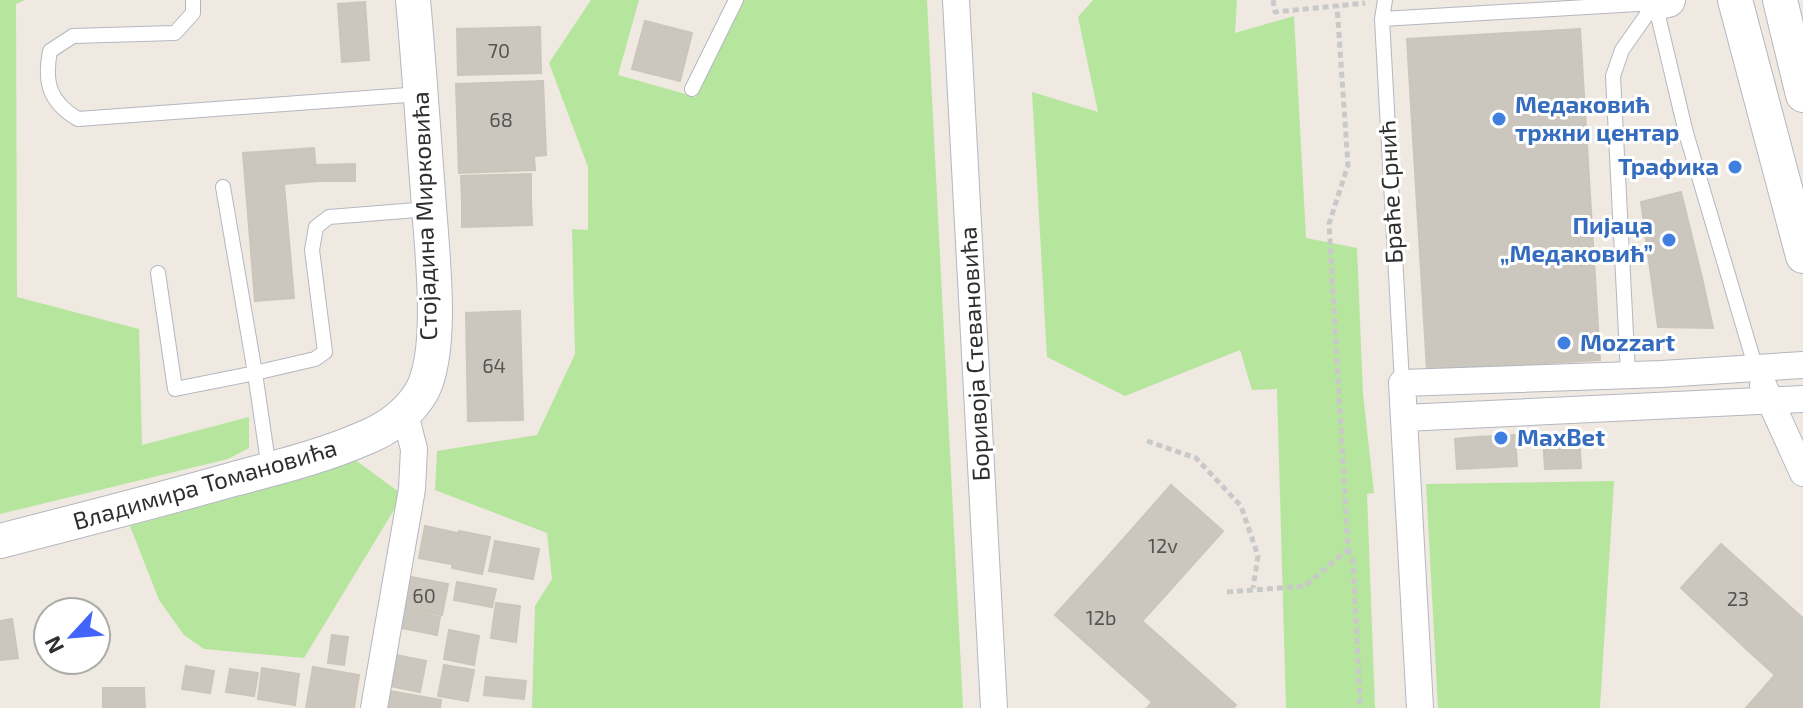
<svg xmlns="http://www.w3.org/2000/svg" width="1803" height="708" font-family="'Exo 2',sans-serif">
<rect width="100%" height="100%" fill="#efe9e1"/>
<path fill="#b6e59e" d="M 0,0 L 25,0 L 16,4 L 17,297 L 139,329 L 142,445 L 249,417 L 249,448 L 228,459 L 0,514 Z
M 591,0 L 639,0 L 618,75 L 696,97 L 738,0 L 927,0 L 963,708 L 532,708 L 535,606 L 552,579 L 547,533 L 435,490 L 437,451 L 537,435 L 575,354 L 572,229 L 588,230 L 588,167 L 549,63 Z
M 1093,0 L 1237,0 L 1235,33 L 1294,16 L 1306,238 L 1357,248 L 1363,394 L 1374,493 L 1367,494 L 1375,708 L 1286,708 L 1277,389 L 1252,390 L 1240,350 L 1125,396 L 1047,357 L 1032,92 L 1098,112 L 1078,17 Z
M 354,459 L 403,495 L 304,658 L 204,649 L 184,635 L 159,600 L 130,526 L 316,475 Z
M 1614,481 L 1600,708 L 1438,708 L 1426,484 Z"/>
<path fill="#cbc7bf" stroke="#cbc5ba" stroke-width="2" d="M 365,2 L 369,60 L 342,62 L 338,4 Z
M 645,21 L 692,33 L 680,81 L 632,69 Z
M 540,27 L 541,73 L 458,75 L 457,29 Z
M 1580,29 L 1600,360 L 1427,370 L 1407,39 Z
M 543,81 L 546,155 L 534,156 L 535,170 L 459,173 L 456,84 Z
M 314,148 L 317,181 L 284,184 L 294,298 L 255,301 L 243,153 Z
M 355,164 L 355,181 L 317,181 L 315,165 Z
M 531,174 L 531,200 L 462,201 L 461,176 Z
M 1681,192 L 1702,278 L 1713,328 L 1658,327 L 1641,202 Z
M 531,200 L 532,225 L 462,227 L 462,201 Z
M 520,311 L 523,420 L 468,421 L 466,313 Z
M 1515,435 L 1517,466 L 1497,467 L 1495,436 Z
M 1579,435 L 1581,468 L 1545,469 L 1543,437 Z
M 1495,436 L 1497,467 L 1477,468 L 1475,437 Z
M 1475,437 L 1477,468 L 1457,469 L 1455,439 Z
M 1171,485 L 1223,531 L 1154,608 L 1103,562 Z
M 425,526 L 457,533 L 451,564 L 419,558 Z
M 459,531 L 490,537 L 482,574 L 452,568 Z
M 495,541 L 539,549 L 533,579 L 489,571 Z
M 1721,544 L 1795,611 L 1754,656 L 1681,588 Z
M 1103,562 L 1154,608 L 1142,621 L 1159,636 L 1123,676 L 1055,615 Z
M 406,576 L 448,584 L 442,615 L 400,607 Z
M 457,582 L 496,589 L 492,607 L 454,600 Z
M 496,603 L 520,606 L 516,642 L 491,638 Z
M 400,609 L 440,617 L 437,635 L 397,627 Z
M 1795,611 L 1803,618 L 1803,708 L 1746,708 L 1775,675 L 1754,656 Z
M 12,619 L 18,658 L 0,660 L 0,621 Z
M 449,630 L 479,636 L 474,665 L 444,659 Z
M 332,635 L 348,637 L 344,665 L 328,663 Z
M 1159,636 L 1236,705 L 1233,708 L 1147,708 L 1152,702 L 1123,676 Z
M 396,655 L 426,661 L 420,692 L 390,686 Z
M 444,665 L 474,670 L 468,701 L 438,696 Z
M 186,666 L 214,671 L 210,693 L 182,689 Z
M 313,667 L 359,675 L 354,708 L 306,708 Z
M 262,668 L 299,674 L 295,705 L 258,699 Z
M 230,669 L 258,673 L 254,696 L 226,692 Z
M 486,677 L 526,681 L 524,699 L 484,695 Z
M 103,688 L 144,688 L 145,708 L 103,708 Z
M 390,691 L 441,700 L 440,708 L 387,708 Z"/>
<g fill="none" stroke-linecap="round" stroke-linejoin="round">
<defs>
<path id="service" d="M 193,0 L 193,13 L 175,33 L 73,36 L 50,51 C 44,82 49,102 78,119 L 421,94
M 1385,0 L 1382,19 L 1402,383
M 1655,3 L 1686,133 L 1756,369
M 1382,19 L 1654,3
M 692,89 L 736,0
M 223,187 L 255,373 L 315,359 L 325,352 L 312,250 L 316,227 L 329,217 L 429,209
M 158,273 L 175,389 L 255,373 L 269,469
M 1628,374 L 1613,76 L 1622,50 L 1655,3"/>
<path id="minor" d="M 956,0 L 994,708
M 1763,385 L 1803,473
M 1404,418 L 1803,399
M 374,708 L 412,489 L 414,449 L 405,414
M 1420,708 L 1402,383 L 1662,374 L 1803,365"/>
<path id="tertiary" d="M 1654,0 L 1655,3 L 1668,0
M 1735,0 L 1803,256
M 1780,0 L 1803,95
M 0,541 C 78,521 156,501 234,479 C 279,467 324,456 367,437 C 389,428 410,412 422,391 C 445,347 431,244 428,193 C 423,129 419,64 413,0"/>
</defs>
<use href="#service" stroke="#b4b7c1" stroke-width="16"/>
<use href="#minor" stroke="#b4b7c1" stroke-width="28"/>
<use href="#tertiary" stroke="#b4b7c1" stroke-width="36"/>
<path stroke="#c9c9c9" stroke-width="5" stroke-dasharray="6 4" stroke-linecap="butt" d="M 1273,0 L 1275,12 L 1365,3
M 1147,441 L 1196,458 L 1241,506 L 1258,556 L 1253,588
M 1348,549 L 1353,561 L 1360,699 L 1358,708
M 1227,592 L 1305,586 L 1348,549 L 1329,224 L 1348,165 L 1337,6"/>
<use href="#service" stroke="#fff" stroke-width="14"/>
<use href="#minor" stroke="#fff" stroke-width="26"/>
<use href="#tertiary" stroke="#fff" stroke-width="34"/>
</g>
<g fill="#3f7fe0" stroke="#fff" stroke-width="3">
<circle cx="1499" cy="119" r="8"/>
<circle cx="1735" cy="167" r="8"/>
<circle cx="1669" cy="240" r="8"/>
<circle cx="1564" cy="343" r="8"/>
<circle cx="1501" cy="438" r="8"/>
</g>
<g text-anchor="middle" stroke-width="6" stroke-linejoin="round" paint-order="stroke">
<g font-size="20" fill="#555452">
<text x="499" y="58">70</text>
<text x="501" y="127">68</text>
<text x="494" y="373">64</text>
<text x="1163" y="553">12v</text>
<text x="424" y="603">60</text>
<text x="1738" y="606">23</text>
<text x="1101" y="625">12b</text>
</g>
<g font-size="24" font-weight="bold" fill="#366cbe" stroke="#fff" text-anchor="start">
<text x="1515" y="113">Медаковић<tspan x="1515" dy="28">тржни центар</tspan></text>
<text x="1719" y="175" text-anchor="end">Трафика</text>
<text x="1653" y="234" text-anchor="end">Пијаца<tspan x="1653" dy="28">„Медаковић”</tspan></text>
<text x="1580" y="351">Mozzart</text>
<text x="1517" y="446">MaxBet</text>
</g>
<g font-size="24" fill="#2e2e2e" stroke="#fff">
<text transform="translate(1391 192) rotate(-93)" y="8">Браће Срнић</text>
<text transform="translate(425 216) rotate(-92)" y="8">Стојадина Мирковића</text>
<text transform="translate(975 354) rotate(-93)" y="8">Боривоја Стевановића</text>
<text transform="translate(205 485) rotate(-16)" y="8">Владимира Томановића</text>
</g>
</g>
<g transform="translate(72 636) rotate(244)"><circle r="38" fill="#ffffff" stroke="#ababab" stroke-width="2"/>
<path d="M0-6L14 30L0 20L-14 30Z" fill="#4264fb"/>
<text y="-12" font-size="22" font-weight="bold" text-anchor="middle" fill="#2e2e2e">N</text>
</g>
</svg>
